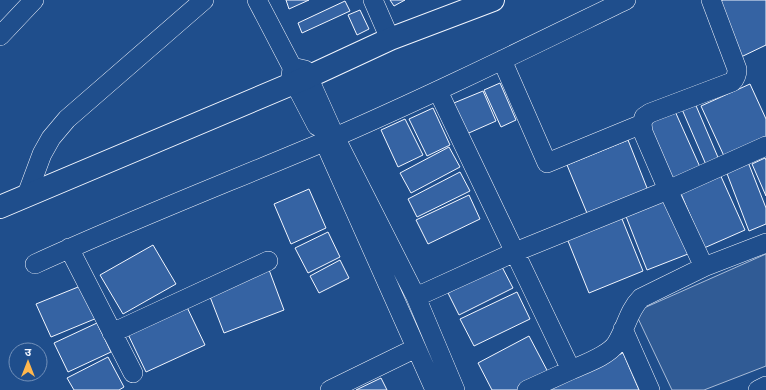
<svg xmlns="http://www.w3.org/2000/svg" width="766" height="390" font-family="Overpass,'Noto Sans Devanagari',sans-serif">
<rect width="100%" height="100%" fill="#1f4e8c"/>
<path fill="#305b95" stroke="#a8bbd7" d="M 766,254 L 766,366 L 704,390 L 672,390 L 635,312 Z"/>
<path fill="#3563a3" stroke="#f2f6ff" d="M 286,0 L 309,0 L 289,9 Z
M 390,0 L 405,0 L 394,6 Z
M 723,0 L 766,0 L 766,45 L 741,57 L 716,3 Z
M 345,1 L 350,11 L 302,33 L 298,23 Z
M 360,10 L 369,29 L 357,35 L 348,15 Z
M 500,83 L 516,120 L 501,127 L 484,90 Z
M 750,84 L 766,119 L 766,137 L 724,156 L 701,106 Z
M 483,91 L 496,121 L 462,136 L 449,105 Z
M 694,101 L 720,162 L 707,167 L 681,107 Z
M 433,108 L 450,145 L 427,156 L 409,119 Z
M 674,109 L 700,167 L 672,179 L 647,120 Z
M 405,119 L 423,155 L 398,167 L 381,130 Z
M 628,140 L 649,193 L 589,218 L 567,165 Z
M 449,147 L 460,167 L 411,193 L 400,173 Z
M 765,158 L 766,160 L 766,196 L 752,164 Z
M 748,162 L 766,208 L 766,224 L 749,231 L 726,171 Z
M 460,172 L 470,191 L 417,217 L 408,199 Z
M 719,172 L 745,230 L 704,248 L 679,189 Z
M 309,189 L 326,228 L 291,244 L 274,204 Z
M 469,195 L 480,219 L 428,244 L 416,220 Z
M 665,197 L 688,254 L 647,270 L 625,214 Z
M 620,214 L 643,271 L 589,293 L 566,236 Z
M 328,232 L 340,257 L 308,273 L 295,248 Z
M 153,245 L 176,284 L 123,314 L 100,275 Z
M 340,260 L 349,278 L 319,293 L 310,276 Z
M 501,265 L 513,288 L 459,315 L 448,293 Z
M 268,267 L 284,310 L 224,333 L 207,289 Z
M 83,285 L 97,318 L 51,337 L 36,304 Z
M 517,292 L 530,319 L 474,346 L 460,319 Z
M 185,303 L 205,345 L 146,372 L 126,330 Z
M 97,323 L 111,352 L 68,372 L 54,343 Z
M 529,336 L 549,374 L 518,390 L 492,390 L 478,363 Z
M 623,353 L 639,390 L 548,390 L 546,385 Z
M 108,357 L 124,387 L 119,390 L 74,390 L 67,378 Z
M 381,378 L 387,390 L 356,390 Z"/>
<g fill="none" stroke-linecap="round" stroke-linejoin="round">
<defs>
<path id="street" d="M 257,0 L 292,67
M 373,0 L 390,39
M 0,36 L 34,0
M 502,60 L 547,163 L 642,124
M 292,67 L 305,70 L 335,137 L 416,297 L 455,390
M 292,69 L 291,76 L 317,126
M 438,91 L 571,370 L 527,390
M 329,152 L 435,390
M 26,197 L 42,154 L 51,138 L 67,119 L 204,0
M 69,248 L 133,373
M 35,264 C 131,220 229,182 326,141 C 428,97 527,48 626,0
M 704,267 L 668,190 L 643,132 L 642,124 L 644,117 L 650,113 L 732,82 C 736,78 737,75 737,69 L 711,0
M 416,297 L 515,252 L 668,190 L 766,146
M 623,329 L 650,390
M 112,333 L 268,261
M 571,370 C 584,364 608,356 616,344 C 626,329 628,311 641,298 L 704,267 L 766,243
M 330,390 L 416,348
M 758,390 L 766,386"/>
<path id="secondary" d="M 0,207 L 308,77 L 390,39 L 493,0"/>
</defs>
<use href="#street" stroke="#f2f6ff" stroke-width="20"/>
<use href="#secondary" stroke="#f2f6ff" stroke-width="24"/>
<use href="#street" stroke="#1f4e8c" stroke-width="19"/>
<use href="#secondary" stroke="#1f4e8c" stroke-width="22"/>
</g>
<g transform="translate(28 362)"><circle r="19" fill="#1f4e8c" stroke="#7391ba"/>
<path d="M0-3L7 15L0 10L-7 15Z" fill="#ffb74d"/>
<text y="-6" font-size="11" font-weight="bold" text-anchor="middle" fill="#f2f6ff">उ</text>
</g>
</svg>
